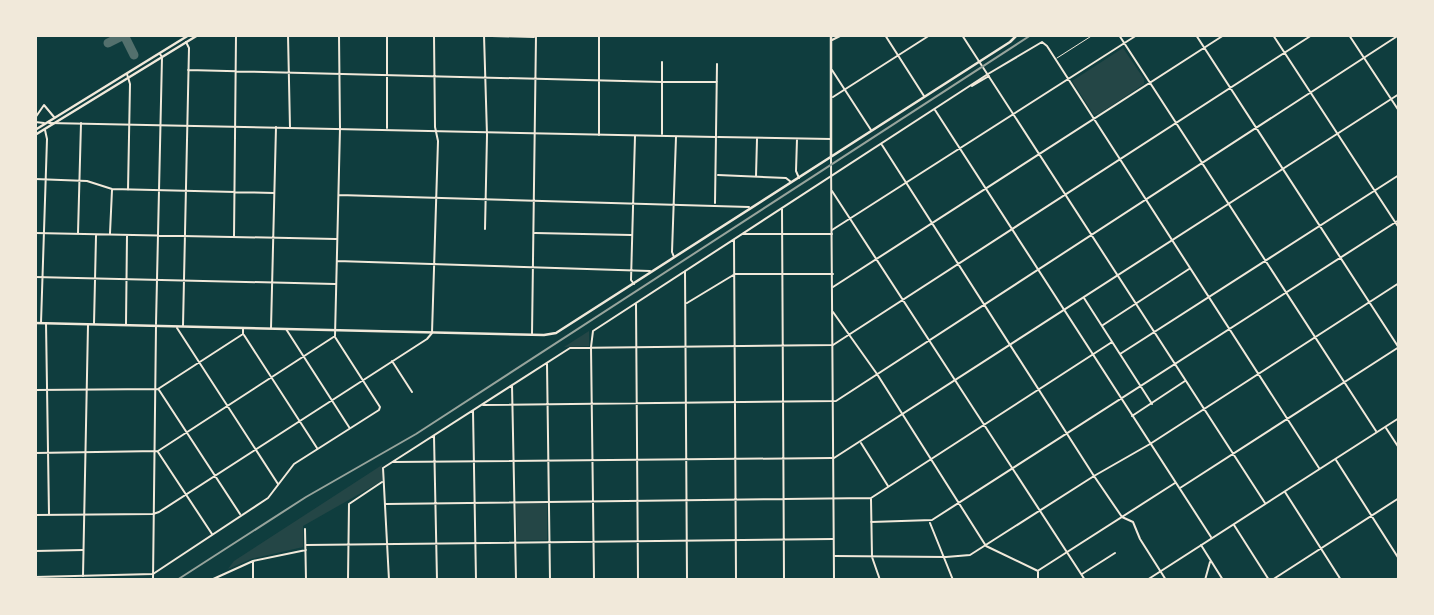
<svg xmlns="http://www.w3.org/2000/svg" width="1434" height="615" font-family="'Work Sans',sans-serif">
<rect width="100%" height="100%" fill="#0f3d3e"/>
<path fill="#244646" d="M 1123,48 L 1144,79 L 1144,84 L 1099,114 L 1094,115 L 1072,81 Z
M 589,331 L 589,346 L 564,347 Z
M 382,465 L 382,481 L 303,526 L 303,547 L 251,559 L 228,569 L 234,561 Z
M 547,502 L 547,540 L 517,540 L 516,503 Z"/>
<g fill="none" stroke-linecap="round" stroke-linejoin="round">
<path stroke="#53706d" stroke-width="9" d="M 108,43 L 124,35 L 134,55"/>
<path stroke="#f1e9da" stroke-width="1" d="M 1057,58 L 1093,35"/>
<path stroke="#f1e9da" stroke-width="2" d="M 288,35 L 290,128
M 387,35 L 387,128
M 455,35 L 534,37
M 484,35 L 487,135 L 485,229
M 885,35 L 924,96
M 962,35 L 1265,503
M 1119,35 L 1376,431
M 1196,35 L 1399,348
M 1273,35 L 1399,228
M 832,40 L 842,35
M 188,70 L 662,82 L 717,82
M 127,74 L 130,84 L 128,190
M 972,86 L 989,76
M 833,97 L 930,35
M 935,110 L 1211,537
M 35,118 L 44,105 L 54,117
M 662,134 L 662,62
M 599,135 L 599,35
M 718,137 L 831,139
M 797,139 L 796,171 L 799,178
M 882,145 L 1094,476 L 1122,517 L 1133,522 L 1140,539 L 1166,580
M 718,175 L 786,178 L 791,182
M 756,176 L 757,139
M 35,179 L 87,181 L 112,189 L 274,193
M 832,191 L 1085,580
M 339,195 L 749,207
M 715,203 L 717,64
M 782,209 L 784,580
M 832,230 L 1137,35
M 35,233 L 336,239
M 78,233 L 81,123
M 110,233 L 112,190
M 535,233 L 631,235
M 743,234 L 832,234
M 234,237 L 236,35
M 734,240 L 736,580
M 674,257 L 672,252 L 676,137
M 337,261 L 650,271
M 685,271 L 687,580
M 35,277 L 335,284
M 634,284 L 631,280 L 635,136
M 833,287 L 1224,35
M 1084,298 L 1152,404
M 687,303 L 735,274 L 833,274
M 636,304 L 638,580
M 833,312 L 877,374 L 986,546 L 1038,571
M 41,323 L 47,139 L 45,130
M 46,323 L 49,514
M 94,324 L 96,236
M 126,324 L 127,235
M 156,324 L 162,57 L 160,54
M 1103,325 L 1189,269
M 183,326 L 189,48 L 186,42
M 177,328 L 278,484
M 271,328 L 276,127
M 286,329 L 349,427
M 244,335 L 317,448
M 532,335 L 536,35
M 1120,354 L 1399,175
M 392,361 L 412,392
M 547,364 L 550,580
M 512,385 L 516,580
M 35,390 L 158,389 L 243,334 L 243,329
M 159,390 L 240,514
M 483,405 L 836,401 L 1399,35
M 473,411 L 476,580
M 1132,416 L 1185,381
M 1386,428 L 1399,448
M 434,436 L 437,580
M 861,443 L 888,486
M 158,452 L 212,534
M 35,453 L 158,451 L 335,336 L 340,128 L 339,35
M 1336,460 L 1399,559
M 393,462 L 832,458
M 1180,488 L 1399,347
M 1285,492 L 1341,580
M 871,499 L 872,557 L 880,580
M 386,504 L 871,498 L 1112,342
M 35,515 L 153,514 L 159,512 L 427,339 L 432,333 L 438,141 L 435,127 L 434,35
M 871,522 L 932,520 L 1399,220
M 930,523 L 953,580
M 1234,525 L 1269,580
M 305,529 L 306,580
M 306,545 L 833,539
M 1201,545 L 1223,580
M 35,551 L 83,550
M 835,556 L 946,557 L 970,555 L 1094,476 L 1150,444 L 1399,283
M 253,562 L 253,580
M 1039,570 L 1175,483
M 1082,574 L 1115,553
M 35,577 L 153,574 L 268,498 L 294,464 L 379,410 L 380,407 L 335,337
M 211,580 L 253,561 L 306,550
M 348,580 L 349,504 L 382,482
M 389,580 L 383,468 L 570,348 L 833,345 L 1312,35
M 594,580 L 591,347 L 593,331 L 988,74 L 1042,42 L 1047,46 L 1319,468
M 1038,580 L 1038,572
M 1205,580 L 1210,562
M 1272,580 L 1399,498
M 1395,580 L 1399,578"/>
<path stroke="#f1e9da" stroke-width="2" d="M 1349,35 L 1399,111
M 832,70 L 871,130
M 35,122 L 44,123
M 49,123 L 716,137
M 831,158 L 834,580
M 834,458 L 1399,94
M 83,576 L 88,325
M 153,580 L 156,326
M 1147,580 L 1399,418"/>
<path stroke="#f1e9da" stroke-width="2.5" d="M 35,130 L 189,35
M 35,135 L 198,35"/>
<path stroke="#f1e9da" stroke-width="2.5" d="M 831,35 L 831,157
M 35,323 L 544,335 L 556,333 L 1010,42 L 1017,35"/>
<path stroke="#97a49c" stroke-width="2" d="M 177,580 L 306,497 L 416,434 L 1031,35"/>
</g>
<rect width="1434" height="615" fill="none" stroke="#f1e9da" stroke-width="74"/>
</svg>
